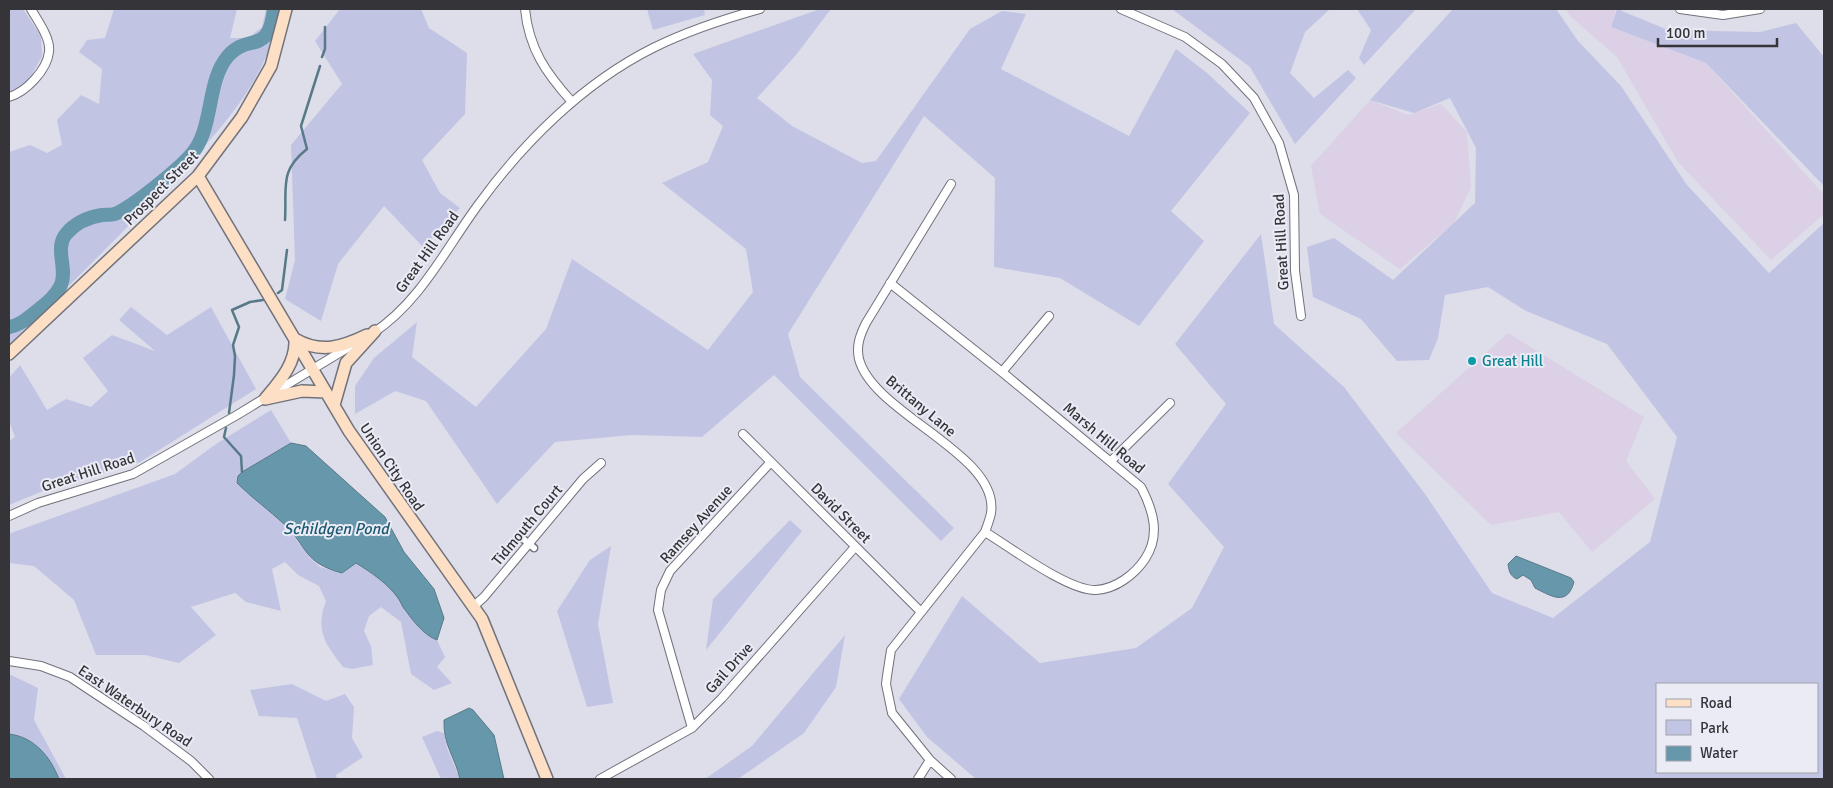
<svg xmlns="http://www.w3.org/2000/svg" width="1833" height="788" font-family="Signika,sans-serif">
<rect width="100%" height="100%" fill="#dddee9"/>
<path fill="#dbd0e5" d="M 1566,9 L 1616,9 L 1611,27 L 1706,63 L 1824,195 L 1824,214 L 1771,260 L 1678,162 L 1617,57 L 1571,17 Z
M 1370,100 L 1408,115 L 1441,104 L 1467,132 L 1471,187 L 1454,223 L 1400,269 L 1320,214 L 1311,166 Z
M 1508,333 L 1644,417 L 1626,461 L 1655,499 L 1592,552 L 1559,512 L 1491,525 L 1396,433 Z"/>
<path fill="#c2c4e4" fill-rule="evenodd" d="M 9,9 L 23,9 L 41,36 L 42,56 L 28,82 L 11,91 L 9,91 Z
M 114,9 L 237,9 L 230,38 L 248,38 L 262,27 L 266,9 L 280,9 C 269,87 203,148 151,202 C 105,251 56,298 9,346 L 9,152 L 30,145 L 47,153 L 62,145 L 57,120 L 81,95 L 99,104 L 102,69 L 79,52 L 87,40 L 105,38 Z
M 340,9 L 421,9 L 429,28 L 467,53 L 465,114 L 422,160 L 440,193 L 460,208 L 423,247 L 384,206 L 338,264 L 321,321 L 285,299 L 295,260 L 291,145 L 342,84 L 315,41 Z
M 647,9 L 704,9 L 705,15 L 653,30 Z
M 820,9 L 831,9 L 796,55 L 757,98 L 792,126 L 862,163 L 876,161 L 970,29 L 1002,11 L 1026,14 L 1001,69 L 1129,136 L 1176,49 L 1207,73 L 1250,113 L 1171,211 L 1204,241 L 1139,326 L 1060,278 L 994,267 L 995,178 L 924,116 L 788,334 L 800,377 L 954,528 L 941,541 L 774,375 L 702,437 L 632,435 L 555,442 L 497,504 L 426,401 L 395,391 L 355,414 L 355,386 L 374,358 L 417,322 L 412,357 L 476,407 L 546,329 L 572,259 L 708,350 L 753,292 L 746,249 L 662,183 L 708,162 L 723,126 L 710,115 L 712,80 L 693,54 Z
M 1172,9 L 1330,9 L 1305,32 L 1290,73 L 1314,98 L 1348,70 L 1356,78 L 1295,144 L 1250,67 Z
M 1357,9 L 1416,9 L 1364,65 L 1359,58 L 1371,30 Z
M 1453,9 L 1556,9 L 1578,41 L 1621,86 L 1687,185 L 1769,273 L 1824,223 L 1824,779 L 976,779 L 927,737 L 899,699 L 962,596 L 1040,663 L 1136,648 L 1192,608 L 1224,547 L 1168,484 L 1226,404 L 1175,344 L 1261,234 L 1274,324 L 1344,387 L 1425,494 L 1492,593 L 1553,618 L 1650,542 L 1677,437 L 1607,344 L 1526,311 L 1488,287 L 1445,295 L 1438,338 L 1429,360 L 1397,361 L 1361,319 L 1313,297 L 1307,247 L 1334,238 L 1393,280 L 1475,203 L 1476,148 L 1450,98 L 1414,113 L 1370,100 ZM 1657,684 L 1817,684 L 1817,772 L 1657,772 Z
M 1617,9 L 1668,30 L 1760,32 L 1796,23 L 1824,57 L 1824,186 L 1706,63 L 1611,27 Z
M 131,307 L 167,335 L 211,307 L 256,389 L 140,462 L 43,491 L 9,505 L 9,441 L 15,437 L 9,421 L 9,378 L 20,365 L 47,410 L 66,399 L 91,407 L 108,391 L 83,358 L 112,335 L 155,351 L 119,320 Z
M 271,410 L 291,443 L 238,476 L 286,526 L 310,558 L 320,567 L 342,573 L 356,563 C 372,573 386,583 398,597 C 410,612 418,634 437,640 L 445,657 L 437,667 L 452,683 L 434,690 L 411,674 L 401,622 L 381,607 L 369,616 L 364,631 L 371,646 L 373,665 L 352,669 L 343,667 C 325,644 315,630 326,601 L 319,586 L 298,575 L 285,562 L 272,569 L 281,611 L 246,602 L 235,593 L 191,607 L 216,635 L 179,663 L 145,655 L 96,655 L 74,600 L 34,566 L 9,563 L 9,536 L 11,533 L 175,474 L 216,444 Z
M 790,520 L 802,531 L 706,650 L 713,599 Z
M 611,546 L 598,624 L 613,703 L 587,707 L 557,611 L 590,560 Z
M 845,635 L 836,687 L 804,733 L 738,779 L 705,779 L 752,746 Z
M 9,674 L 38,688 L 34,720 L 66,779 L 9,779 Z
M 292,684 L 326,701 L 345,694 L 354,707 L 352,738 L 363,757 L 336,775 L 337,779 L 317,779 L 297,718 L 259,716 L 250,690 Z
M 437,731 L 444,733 L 447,748 L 460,779 L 441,779 L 422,737 Z"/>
<path fill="#6797aa" stroke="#587a88" d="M 291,443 L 306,446 L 385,517 L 404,552 L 434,589 L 444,618 L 437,640 C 425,636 413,621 406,611 C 402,607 401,602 398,598 C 387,583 372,573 356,563 L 342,573 C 302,562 309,548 284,524 C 269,510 252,498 237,483 L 238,476 L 242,472 Z
M 1516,556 L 1571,578 L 1574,582 C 1567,607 1551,596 1535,588 L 1531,580 L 1523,575 L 1517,579 C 1510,576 1509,571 1508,564 Z
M 469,708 L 473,710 L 494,735 L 504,779 L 460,779 C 455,757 443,745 444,720 Z
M 9,734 C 34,737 50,756 59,779 L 9,779 Z"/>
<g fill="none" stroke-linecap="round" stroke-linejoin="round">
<path stroke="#587a88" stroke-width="2.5" d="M 322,57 L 325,49 L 325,27
M 285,220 C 287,187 279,171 307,149 L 301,126 L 320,66
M 278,293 L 282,290 L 287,250
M 229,413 L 234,375 L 235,356 L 233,345 L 239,327 L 232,310 L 250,302 L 263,300
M 226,428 L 224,437 L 241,456 L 242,472"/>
<path stroke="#6797aa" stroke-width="14" d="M 9,327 C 21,325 29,317 38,310 C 47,303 56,296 61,285 C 68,269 54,248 66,234 C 75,223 89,217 102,215 C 108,214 112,216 117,213 C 134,205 175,172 189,157 C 215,131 205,83 228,56 C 249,32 268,57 274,9"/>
<defs>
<path id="pedestrian" d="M 522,538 L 534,548"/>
<path id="minor" d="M 525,9 C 529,49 546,73 572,102
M 1121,9 L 1185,37 L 1222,64 L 1254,98 L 1279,143 L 1294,195 L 1295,271 L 1301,316
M 1680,9 L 1723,15 L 1760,9
M 9,97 C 26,92 47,70 49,52 C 51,38 37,20 31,9
M 890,283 L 1002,372 L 1141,487 C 1153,510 1161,535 1145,559 C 1135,574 1116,589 1096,590 C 1068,591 1010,547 985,532
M 373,333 C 420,302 445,250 478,205 C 523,143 583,83 653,48 C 687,31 724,19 760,9
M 1002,372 L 1049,316
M 743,434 L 920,611
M 1111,461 L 1170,403
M 9,516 L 38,503 L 133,474 L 237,415 L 354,344
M 474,606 L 484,597 L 583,479 L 601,463
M 9,661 L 41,666 L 70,677 L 144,726 L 191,761 L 209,779
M 692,728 L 658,610 L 661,590 L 670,571 L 770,463
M 600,779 L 692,728 L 722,698 L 855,547
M 918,779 L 930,760
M 951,779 L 930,760 L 892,713 L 886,684 L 887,676 L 891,650 L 985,532 C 987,526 990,519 991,513 C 1000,454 873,414 859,359 C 856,346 860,335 866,323 L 951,184"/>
<path id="secondary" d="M 198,176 L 349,431 L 482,619 L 547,779
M 295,339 C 321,354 342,347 367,335
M 9,354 L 198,176 L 242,117 L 271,66 L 286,9
M 265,399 C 279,382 296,364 295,340
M 265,399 L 302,391 L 326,392
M 334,405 L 346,363 L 375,331"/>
</defs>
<use href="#pedestrian" stroke="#71727b" stroke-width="9"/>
<use href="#minor" stroke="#71727b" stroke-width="10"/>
<use href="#secondary" stroke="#71727b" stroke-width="14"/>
<use href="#pedestrian" stroke="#fff" stroke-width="6"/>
<use href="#minor" stroke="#fff" stroke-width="8"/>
<use href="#secondary" stroke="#fcdfc4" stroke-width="11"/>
</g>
<circle fill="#0f9aa8" stroke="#ebebf6" stroke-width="2" cx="1472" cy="361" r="5"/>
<g text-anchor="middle" stroke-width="4" stroke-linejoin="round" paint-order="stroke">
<g font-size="15" fill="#353539" stroke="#ebebf6">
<text transform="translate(161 188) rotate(-45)" y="5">Prospect Street</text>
<text transform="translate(1281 242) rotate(-93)" y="5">Great Hill Road</text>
<text transform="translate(427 252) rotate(-54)" y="5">Great Hill Road</text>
<text transform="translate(921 406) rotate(40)" y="5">Brittany Lane</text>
<text transform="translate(1104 438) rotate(40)" y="5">Marsh Hill Road</text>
<text transform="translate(392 467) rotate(56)" y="5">Union City Road</text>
<text transform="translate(88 472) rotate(-18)" y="5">Great Hill Road</text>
<text transform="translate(841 513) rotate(45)" y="5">David Street</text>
<text transform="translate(696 524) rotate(-48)" y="5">Ramsey Avenue</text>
<text transform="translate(527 525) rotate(-50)" y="5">Tidmouth Court</text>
<text transform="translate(729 668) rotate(-48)" y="5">Gail Drive</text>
<text transform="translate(135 706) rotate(34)" y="5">East Waterbury Road</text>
</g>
<g font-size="15" fill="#0d838f" stroke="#ebebf6" text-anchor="start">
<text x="1482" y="366">Great Hill</text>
</g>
<g font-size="16" font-style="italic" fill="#1b596f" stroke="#ebebf6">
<text x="336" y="534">Schildgen Pond</text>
</g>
</g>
<rect width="1833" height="788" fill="none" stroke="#353539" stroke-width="20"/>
<rect x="1656" y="683" width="162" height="90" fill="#ebebf6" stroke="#a2a2aa"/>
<rect x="1666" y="699" width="25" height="8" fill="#fcdfc4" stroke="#a2a2aa"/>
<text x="1700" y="708" font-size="15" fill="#353539">Road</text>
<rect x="1666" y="720" width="25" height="15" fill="#c2c4e4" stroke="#a2a2aa"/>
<text x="1700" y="733" font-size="15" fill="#353539">Park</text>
<rect x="1666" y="746" width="25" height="15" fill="#6797aa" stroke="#a2a2aa"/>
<text x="1700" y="758" font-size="15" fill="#353539">Water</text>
<path d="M1658 38v8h119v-8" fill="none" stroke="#353539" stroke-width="2.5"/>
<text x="1666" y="38" font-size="15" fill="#353539" stroke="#ebebf6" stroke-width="4" paint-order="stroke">100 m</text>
</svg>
